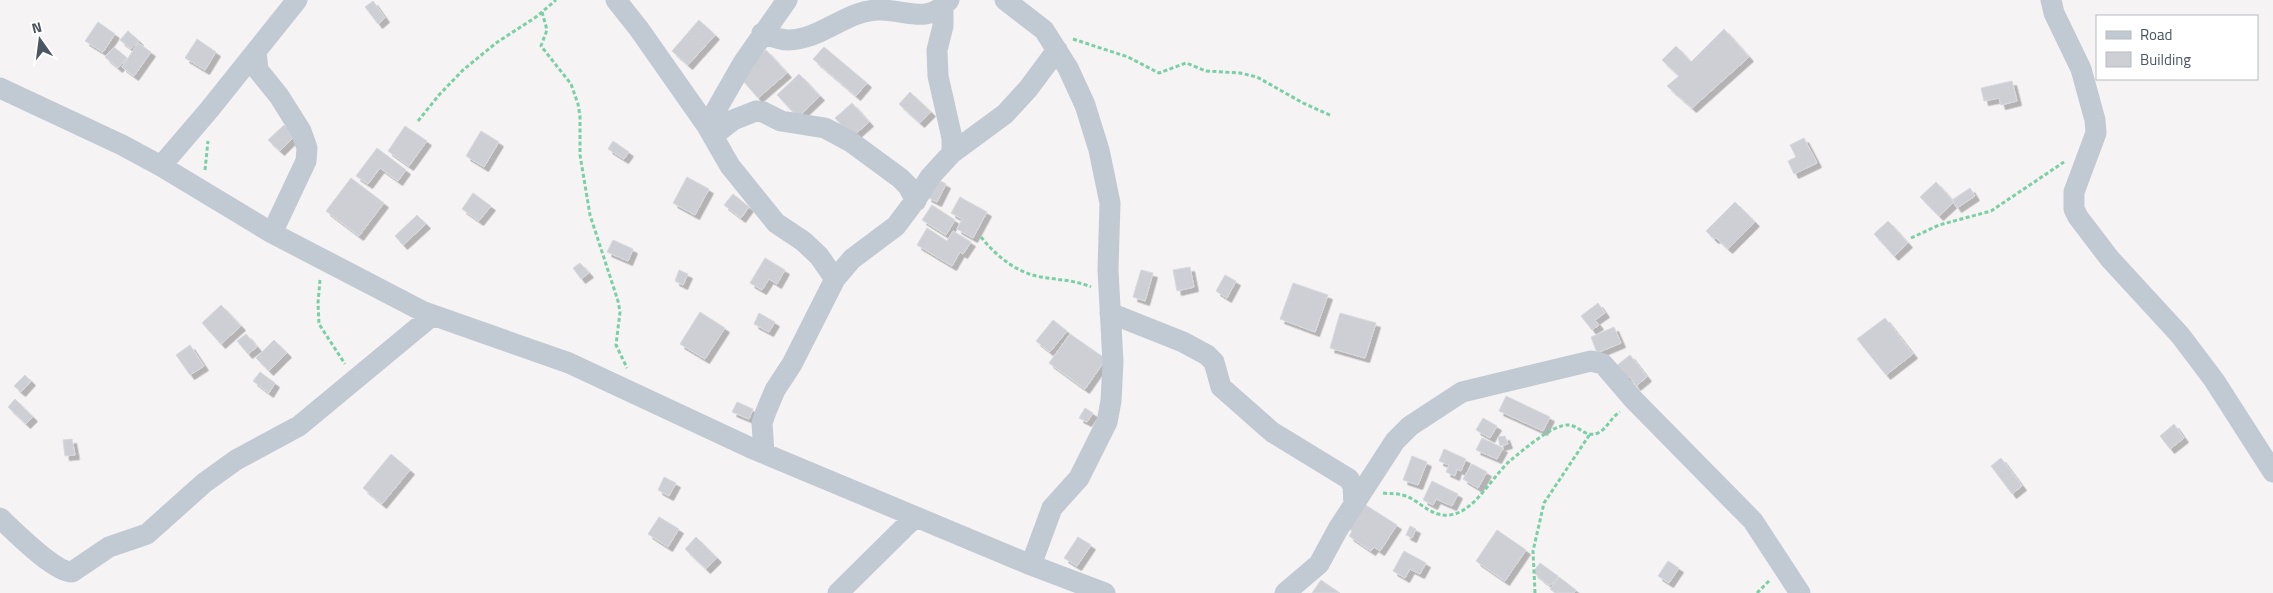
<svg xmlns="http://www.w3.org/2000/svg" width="2273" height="593" font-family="'Titillium Web',sans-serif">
<defs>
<filter id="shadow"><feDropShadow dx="4.5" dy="4.5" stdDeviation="0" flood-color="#0004"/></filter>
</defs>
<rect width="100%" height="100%" fill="#f5f3f3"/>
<path fill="#cdcfd5" stroke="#d7d9de" filter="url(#shadow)" d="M 373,1 L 385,18 L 378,24 L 365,7 Z
M 699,20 L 715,35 L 688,65 L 672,51 Z
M 98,22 L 115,34 L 103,52 L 85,41 Z
M 1724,29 L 1749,57 L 1692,108 L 1667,86 L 1679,76 L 1662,60 L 1676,46 L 1691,62 Z
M 128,31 L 139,41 L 131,49 L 120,40 Z
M 197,39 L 216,52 L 205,70 L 185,58 Z
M 138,43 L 151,52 L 134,76 L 122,67 Z
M 114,47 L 127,58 L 118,68 L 105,57 Z
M 824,47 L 867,83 L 856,96 L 813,59 Z
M 766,50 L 787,73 L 758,98 L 738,75 Z
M 799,74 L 820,96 L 798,117 L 777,95 Z
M 2012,81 L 2017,101 L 2001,105 L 1999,98 L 1984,101 L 1981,88 Z
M 910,92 L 931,112 L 920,123 L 899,104 Z
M 852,103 L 869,122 L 852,137 L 835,118 Z
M 284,125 L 295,136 L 280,151 L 268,140 Z
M 405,126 L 427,141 L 409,166 L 388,151 Z
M 481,131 L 499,142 L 484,167 L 466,156 Z
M 1804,138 L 1817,163 L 1794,174 L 1788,161 L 1796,157 L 1790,145 Z
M 613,141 L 629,152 L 624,159 L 608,149 Z
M 377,148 L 406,170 L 398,181 L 380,168 L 368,184 L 356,176 Z
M 687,177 L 709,189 L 695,215 L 673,203 Z
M 351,178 L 384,203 L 359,236 L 326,211 Z
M 937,179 L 946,184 L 937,202 L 927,197 Z
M 1936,182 L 1954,202 L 1939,216 L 1920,197 Z
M 1970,188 L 1975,196 L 1957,208 L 1952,200 Z
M 473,193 L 491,206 L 479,221 L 462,209 Z
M 733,194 L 749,207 L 741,218 L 724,205 Z
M 960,197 L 987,212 L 973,238 L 957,229 L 962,219 L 951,213 Z
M 1735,202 L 1755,222 L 1728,249 L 1716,238 L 1714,239 L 1706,231 Z
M 932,205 L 955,220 L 946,235 L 922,220 Z
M 417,215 L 426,224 L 403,245 L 395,236 Z
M 1888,221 L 1908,243 L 1894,256 L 1874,234 Z
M 927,228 L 947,241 L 953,231 L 971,242 L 963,254 L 960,252 L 952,266 L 917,245 Z
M 613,240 L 633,249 L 628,261 L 607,252 Z
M 765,258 L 785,270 L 777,284 L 769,279 L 762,290 L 750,283 Z
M 580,263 L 589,273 L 581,279 L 573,268 Z
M 1190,267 L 1194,287 L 1177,291 L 1173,270 Z
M 679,270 L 688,274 L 683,285 L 675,281 Z
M 1141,270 L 1153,273 L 1145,301 L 1133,297 Z
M 1225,275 L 1236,281 L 1227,298 L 1216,291 Z
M 1293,283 L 1328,295 L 1315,332 L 1280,319 Z
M 1598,303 L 1605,313 L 1595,320 L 1599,325 L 1592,330 L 1581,316 Z
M 221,305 L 241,326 L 221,344 L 202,323 Z
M 700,312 L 725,328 L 705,359 L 680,344 Z
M 759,313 L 775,322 L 769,332 L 754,324 Z
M 1340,313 L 1376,323 L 1365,358 L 1330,348 Z
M 1885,318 L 1913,354 L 1886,375 L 1857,339 Z
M 1053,320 L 1067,331 L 1050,352 L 1036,341 Z
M 1614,327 L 1621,343 L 1597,353 L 1591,337 Z
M 246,334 L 257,347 L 248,354 L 237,341 Z
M 1070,334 L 1106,359 L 1085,389 L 1049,363 Z
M 274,340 L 287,353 L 269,371 L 256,358 Z
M 190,345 L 204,366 L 190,375 L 176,355 Z
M 1630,355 L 1647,377 L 1636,386 L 1630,377 L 1626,380 L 1615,367 Z
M 260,372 L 275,383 L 269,393 L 253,381 Z
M 25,375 L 31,381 L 21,392 L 14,386 Z
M 1506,396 L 1550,417 L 1543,431 L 1499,411 Z
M 15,399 L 33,417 L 26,424 L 8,407 Z
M 737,402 L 753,409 L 749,419 L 732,412 Z
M 1085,408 L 1093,413 L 1087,422 L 1079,418 Z
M 1483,418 L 1497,426 L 1490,438 L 1476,430 Z
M 2174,424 L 2184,438 L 2170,449 L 2160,436 Z
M 1505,436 L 1508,444 L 1500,446 L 1498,437 Z
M 1482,438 L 1503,448 L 1497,459 L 1476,450 Z
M 72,439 L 75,455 L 65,456 L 63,440 Z
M 1444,449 L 1466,459 L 1461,471 L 1457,469 L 1455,476 L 1446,472 L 1449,465 L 1439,461 Z
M 391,454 L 410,470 L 382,504 L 363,488 Z
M 1412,456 L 1427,462 L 1418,485 L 1403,480 Z
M 2001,458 L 2022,486 L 2012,494 L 1991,466 Z
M 1472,464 L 1487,472 L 1478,488 L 1463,479 Z
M 664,477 L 676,483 L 669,496 L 658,490 Z
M 1432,481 L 1458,494 L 1452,506 L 1436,499 L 1433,505 L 1423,500 Z
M 1364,504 L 1397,525 L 1380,551 L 1374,547 L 1371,551 L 1349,536 L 1352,531 L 1348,528 Z
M 659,517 L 679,529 L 668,547 L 648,534 Z
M 1410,526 L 1416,529 L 1412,538 L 1406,535 Z
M 1497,530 L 1526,550 L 1505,581 L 1476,561 Z
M 696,537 L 717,558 L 706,569 L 685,549 Z
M 1078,537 L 1091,545 L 1077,566 L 1064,558 Z
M 1404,551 L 1426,563 L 1420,574 L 1410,569 L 1405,578 L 1393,571 Z
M 1668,561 L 1679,568 L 1669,583 L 1658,576 Z
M 1540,563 L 1558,576 L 1550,586 L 1533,572 Z
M 1559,577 L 1576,590 L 1574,593 L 1555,593 L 1550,589 Z
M 1321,580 L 1340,593 L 1312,593 Z"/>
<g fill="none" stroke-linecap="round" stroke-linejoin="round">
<path stroke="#7ad0a6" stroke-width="3" stroke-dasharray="4 2.5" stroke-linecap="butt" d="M 542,12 L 547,30 L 541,46 L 571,84 L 578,104 L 580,116 L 580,155 L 590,215 L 618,301 L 620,312 L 616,345 L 627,368
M 1073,39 L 1128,57 L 1159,73 L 1186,63 L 1206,71 L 1240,73 L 1257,77 L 1303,103 L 1332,116
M 418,121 L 439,95 L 463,70 L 496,43 L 536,17 L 556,0
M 205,170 L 208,141
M 981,237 C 996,256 1017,273 1041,277 C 1058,280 1075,280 1091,287
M 1911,238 L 1939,225 L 1991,211 L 2064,162
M 320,280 L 318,303 L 319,324 L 345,364
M 1383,493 C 1390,494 1396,493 1402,495 C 1420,499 1428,517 1450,515 C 1475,512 1492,476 1511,460 C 1523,450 1554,423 1570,425 C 1580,427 1586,438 1598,433 C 1607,429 1611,417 1620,412
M 1535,593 L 1533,551 L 1544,503 L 1590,434
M 1757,593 L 1769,581"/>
<path stroke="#c1cad2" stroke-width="21" d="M 616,0 L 639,29 L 707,126 L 730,166 L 776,223 L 803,241 L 819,256 L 835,279
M 1005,0 L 1044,30 L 1068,68 L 1085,105 L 1099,150 L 1110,203 L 1108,270 L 1113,362 L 1111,401 L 1107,422 L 1079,478 L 1052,508 L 1031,565
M 2051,0 L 2054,13 L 2081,69 L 2095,120 L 2096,133 L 2074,192 L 2074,209 L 2078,217 L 2110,259 L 2180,335 L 2214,380 L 2273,472
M 943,7 L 943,26 L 937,50 L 938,76 L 952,138 L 952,153
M 762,33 C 770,36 780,40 788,40 C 822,40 848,8 882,10 C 909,11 929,24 949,0
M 256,51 L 258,70 L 279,96 L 301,131 L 307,148 L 306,161 L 272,233
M 0,88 L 122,145 L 161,166 L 272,233 L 424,312 L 569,363 L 751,448 L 1031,565 L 1105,593
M 707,126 L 743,63 L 787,0
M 713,136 L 733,120 L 756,111 L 763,112 L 781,121 L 825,128 L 851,142 L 900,178 L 908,186 L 916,201
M 161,166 L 209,110 L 297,0
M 1110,313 L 1183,342 L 1207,355 L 1214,362 L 1221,387 L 1272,432 L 1349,479 L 1353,486 L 1354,505
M 764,453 L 762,423 L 765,414 L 775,390 L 792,364 L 835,279 L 852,259 L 896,226 L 917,198 L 930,177 L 952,153 L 1005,114 L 1028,89 L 1057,50
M 0,518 C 14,531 54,572 72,572 L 109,547 L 147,534 L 204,483 L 236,460 L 299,426 L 433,315
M 838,593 L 915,517
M 1285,593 L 1319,564 L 1338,529 L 1395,441 L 1410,426 L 1462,392 L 1591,361 L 1603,364 L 1633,399 L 1753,521 L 1800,593"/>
</g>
<rect x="2096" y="15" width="162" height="65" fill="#ffffff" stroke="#b7bbc0"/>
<rect x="2106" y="31" width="25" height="8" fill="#c1cad2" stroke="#b7bbc0"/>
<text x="2140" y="40" font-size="15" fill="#4a5661">Road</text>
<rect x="2106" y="52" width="25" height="15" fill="#cdcfd5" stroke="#b7bbc0"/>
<text x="2140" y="65" font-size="15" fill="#4a5661">Building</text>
<g transform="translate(40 40) rotate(346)" stroke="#ffffff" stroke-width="4" paint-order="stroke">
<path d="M0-4L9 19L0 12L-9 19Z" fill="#4a5661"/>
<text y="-8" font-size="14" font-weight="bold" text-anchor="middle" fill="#4a5661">N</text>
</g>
</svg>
